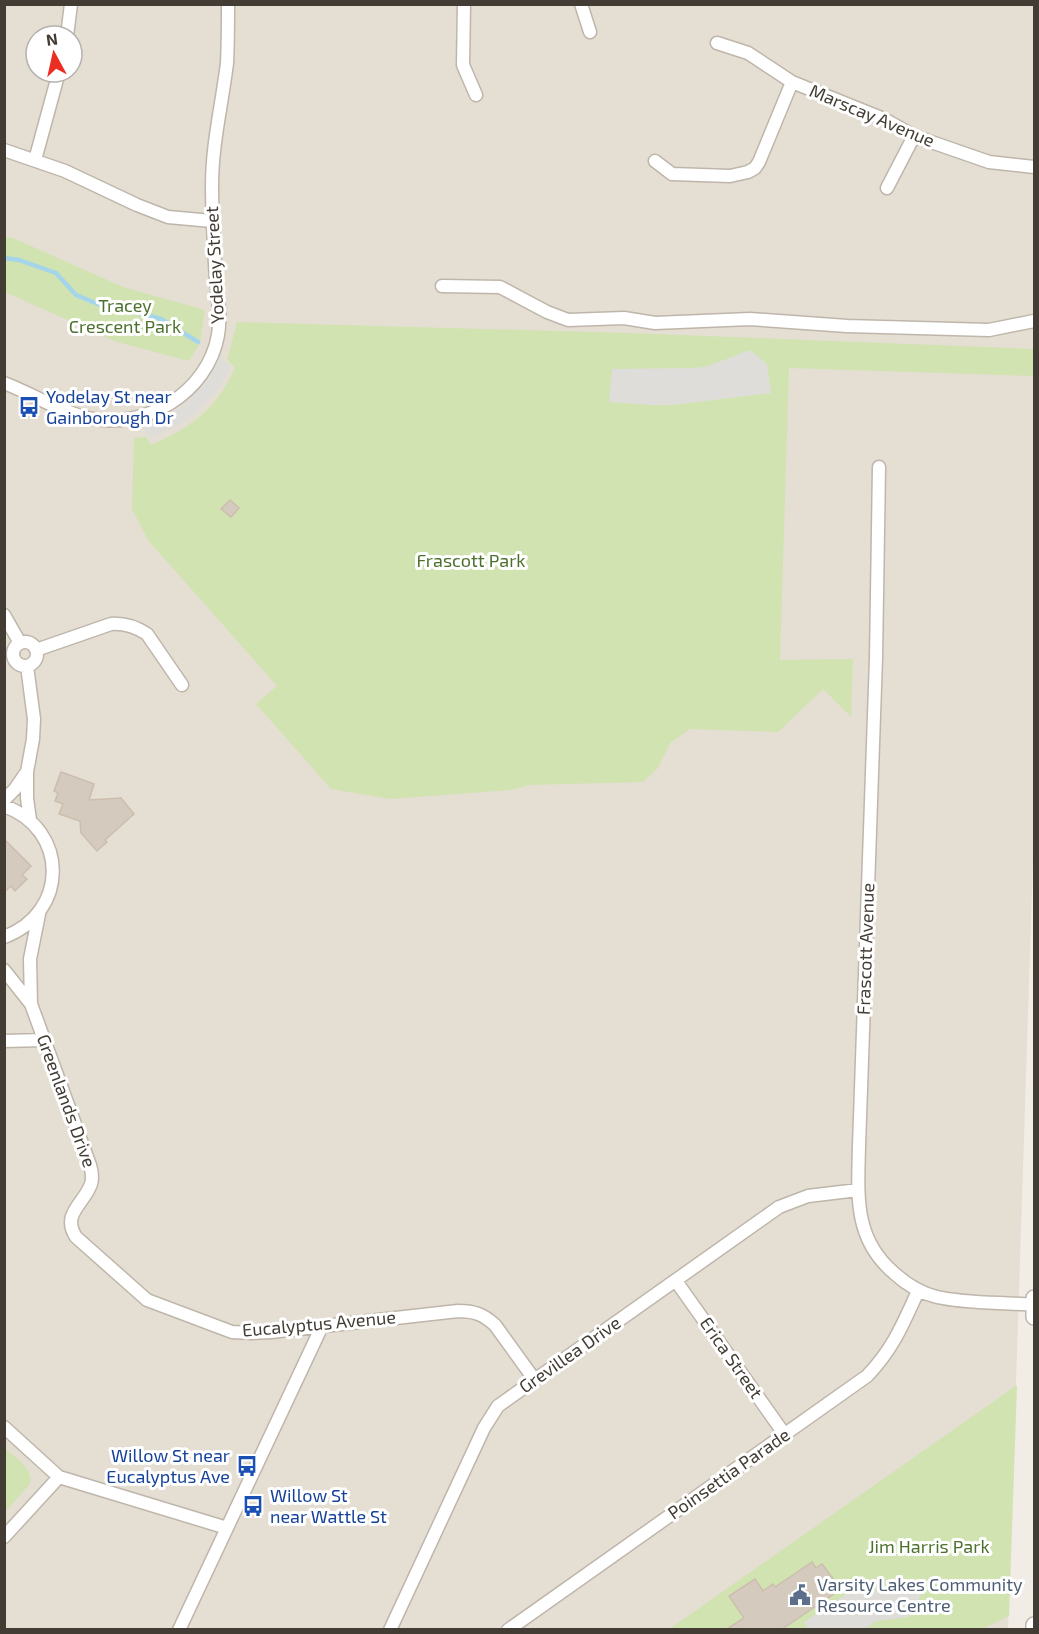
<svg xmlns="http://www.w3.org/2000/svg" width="1039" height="1634" font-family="'Exo 2',sans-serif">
<rect width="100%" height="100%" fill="#f1ece5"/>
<path fill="#e5ded3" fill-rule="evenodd" d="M 5,5 L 1034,5 L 1034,829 L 1008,1629 L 5,1630 ZM 36,36 L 72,36 L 72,72 L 36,72 Z"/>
<path fill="#d1e3b0" d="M 5,237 L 13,238 L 123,287 L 205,310 L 200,343 L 189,361 L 117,342 L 5,292 Z
M 237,322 L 629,333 L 1034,349 L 1034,376 L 789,368 L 780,660 L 853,659 L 851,717 L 823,689 L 778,732 L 690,729 L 670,743 L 658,768 L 643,782 L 529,785 L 511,790 L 390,799 L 331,789 L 256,704 L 277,686 L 148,540 L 132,509 L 134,438 L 146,437 L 151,445 C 194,426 215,410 235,368 L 227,360 Z
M 1017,1385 L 1009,1616 L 980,1630 L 668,1630 Z
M 5,1448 C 15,1458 34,1468 30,1484 L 5,1512 Z"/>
<path fill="#dfddda" d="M 750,350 L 767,364 L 771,393 L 673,405 L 652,405 L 609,402 L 612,369 L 695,368 L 708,366 Z
M 220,356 L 231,367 L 216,392 L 198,411 L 183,422 L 151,438 L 142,427 L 160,420 L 184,406 L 209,379 Z
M 918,1585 L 920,1596 L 909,1617 L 875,1621 L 864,1630 L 809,1629 L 804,1622 L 846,1594 Z"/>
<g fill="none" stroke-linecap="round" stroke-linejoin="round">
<path stroke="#a4d5eb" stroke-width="4.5" d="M 4,258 L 19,260 L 56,273 L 76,295 L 98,304 L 125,309 L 161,319 L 198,342"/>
</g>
<path fill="#d5cabe" stroke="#ccbeaf" stroke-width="1.5" d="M 230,500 L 239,508 L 231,517 L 221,509 Z
M 61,772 L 94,784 L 89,800 L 121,798 L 134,814 L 105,840 L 107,842 L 97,851 L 81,833 L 80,821 L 59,814 L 63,804 L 55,801 L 58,793 L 54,791 Z
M 4,839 L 31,866 L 22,875 L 27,879 L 15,891 L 11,886 L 4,892 Z
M 812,1562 L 816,1568 L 822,1564 L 841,1589 L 782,1629 L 727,1629 L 744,1618 L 729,1596 L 755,1579 L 763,1591 L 773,1584 L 775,1587 Z"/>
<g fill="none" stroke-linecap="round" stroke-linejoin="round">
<defs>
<path id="minor" d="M 464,4 L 463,65 L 476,95
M 581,4 L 590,32
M 67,36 L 71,4
M 717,43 L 748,53 L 792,82 L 884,119 L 914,136 L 989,162 L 1034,167
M 4,150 L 65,171 L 137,205 L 168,217 L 212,221
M 35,160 L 59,72
M 655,161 L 672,174 L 730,176 L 748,172 L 755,168 L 759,162 L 792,82
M 887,188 L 914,136
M 442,286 L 500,287 L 547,312 L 568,320 L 624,318 L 655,323 L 750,319 L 847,326 L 989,330 L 1034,321
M 4,383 C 33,394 58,411 88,418 C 144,431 208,393 218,335 C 221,317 218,298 216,280 C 214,248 212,217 212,185 C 212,144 222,104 227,63 C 228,44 228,24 228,4
M 879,467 L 876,658 L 859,1146 C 858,1195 853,1238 894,1273 C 907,1285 920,1293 937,1297 C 968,1304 1002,1302 1033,1305
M 4,615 L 20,643
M13 654a12 12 0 1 1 24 0a12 12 0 1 1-24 0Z
M 36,650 L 111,624 C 125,623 136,627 147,634 L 182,685
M 27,666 L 34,719 L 33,739 L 27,772 L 27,798 L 30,820
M 4,800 L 15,789 L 26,773
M 4,806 C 69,829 69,913 4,937
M 39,914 L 30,959 L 31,1004 L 90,1165 C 92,1172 93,1178 91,1184 C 84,1204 61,1214 76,1237 L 147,1300 L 232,1332 L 251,1333 L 271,1332 L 458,1311 C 474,1311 483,1314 495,1325 L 534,1379
M 4,970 L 31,1004
M 4,1041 L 44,1040
M 676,1281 L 785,1435
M 4,1427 L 59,1477 L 227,1528
M 4,1537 L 59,1477
M 179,1630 L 322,1326
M 390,1630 L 484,1428 L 498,1406 L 779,1207 L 808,1196 L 858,1190
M 508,1630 L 867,1376 C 893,1349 903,1324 918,1291"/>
<path id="tertiary" d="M 1034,1298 L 1034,1317
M 1034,1630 L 1034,1625"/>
</defs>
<use href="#minor" stroke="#bfb6ab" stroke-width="15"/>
<use href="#tertiary" stroke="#bfb6ab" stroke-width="18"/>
<use href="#minor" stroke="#fff" stroke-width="12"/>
<use href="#tertiary" stroke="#fff" stroke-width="15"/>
</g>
<defs>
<symbol id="bus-bare" viewBox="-9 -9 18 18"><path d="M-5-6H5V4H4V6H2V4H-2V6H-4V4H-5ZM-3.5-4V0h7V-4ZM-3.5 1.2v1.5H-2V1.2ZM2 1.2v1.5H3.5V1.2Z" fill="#1a4fb4" stroke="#fff" stroke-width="2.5" paint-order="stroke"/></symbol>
<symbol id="civic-bare" viewBox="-9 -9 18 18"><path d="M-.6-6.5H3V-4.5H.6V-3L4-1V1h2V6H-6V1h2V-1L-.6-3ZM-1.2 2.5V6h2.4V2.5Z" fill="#5c6f8a" stroke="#fff" stroke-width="2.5" paint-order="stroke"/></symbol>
</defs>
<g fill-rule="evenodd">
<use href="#bus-bare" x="14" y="392" width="30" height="30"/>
<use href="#bus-bare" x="232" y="1451" width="30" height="30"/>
<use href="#bus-bare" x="238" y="1491" width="30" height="30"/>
<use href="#civic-bare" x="785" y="1580" width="30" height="30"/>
</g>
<g text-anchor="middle" stroke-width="6" stroke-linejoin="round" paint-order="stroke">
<g font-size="18" fill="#433c35" stroke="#fff">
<text transform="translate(872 116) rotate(23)" y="6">Marscay Avenue</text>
<text transform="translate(215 265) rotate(-93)" y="6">Yodelay Street</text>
<text transform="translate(866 949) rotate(-88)" y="6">Frascott Avenue</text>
<text transform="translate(66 1101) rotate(70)" y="6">Greenlands Drive</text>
<text transform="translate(319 1324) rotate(-5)" y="6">Eucalyptus Avenue</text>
<text transform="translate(570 1355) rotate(-35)" y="6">Grevillea Drive</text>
<text transform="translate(731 1358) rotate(55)" y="6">Erica Street</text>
<text transform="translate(729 1474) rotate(-35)" y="6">Poinsettia Parade</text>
</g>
<g font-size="18" fill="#4d712d" stroke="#fff">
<text x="125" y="312">Tracey<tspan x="125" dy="21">Crescent Park</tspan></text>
<text x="471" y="567">Frascott Park</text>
<text x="929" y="1553">Jim Harris Park</text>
</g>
<g font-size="18" fill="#164399" stroke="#fff" text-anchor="start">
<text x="46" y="403">Yodelay St near<tspan x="46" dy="21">Gainborough Dr</tspan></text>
<text x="230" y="1462" text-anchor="end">Willow St near<tspan x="230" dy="21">Eucalyptus Ave</tspan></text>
<text x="270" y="1502">Willow St<tspan x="270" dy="21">near Wattle St</tspan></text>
</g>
<g font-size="18" fill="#4e5e75" stroke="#fff" text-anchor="start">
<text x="817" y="1591">Varsity Lakes Community<tspan x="817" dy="21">Resource Centre</tspan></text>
</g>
</g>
<rect width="1039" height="1634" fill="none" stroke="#433c35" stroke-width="12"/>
<g transform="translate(54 54) rotate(352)"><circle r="28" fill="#ffffff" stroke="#b4b1ae" stroke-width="1.5"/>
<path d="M0-4.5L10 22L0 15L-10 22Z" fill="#ec2d22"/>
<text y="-9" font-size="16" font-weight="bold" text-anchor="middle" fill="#433c35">N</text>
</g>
</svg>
